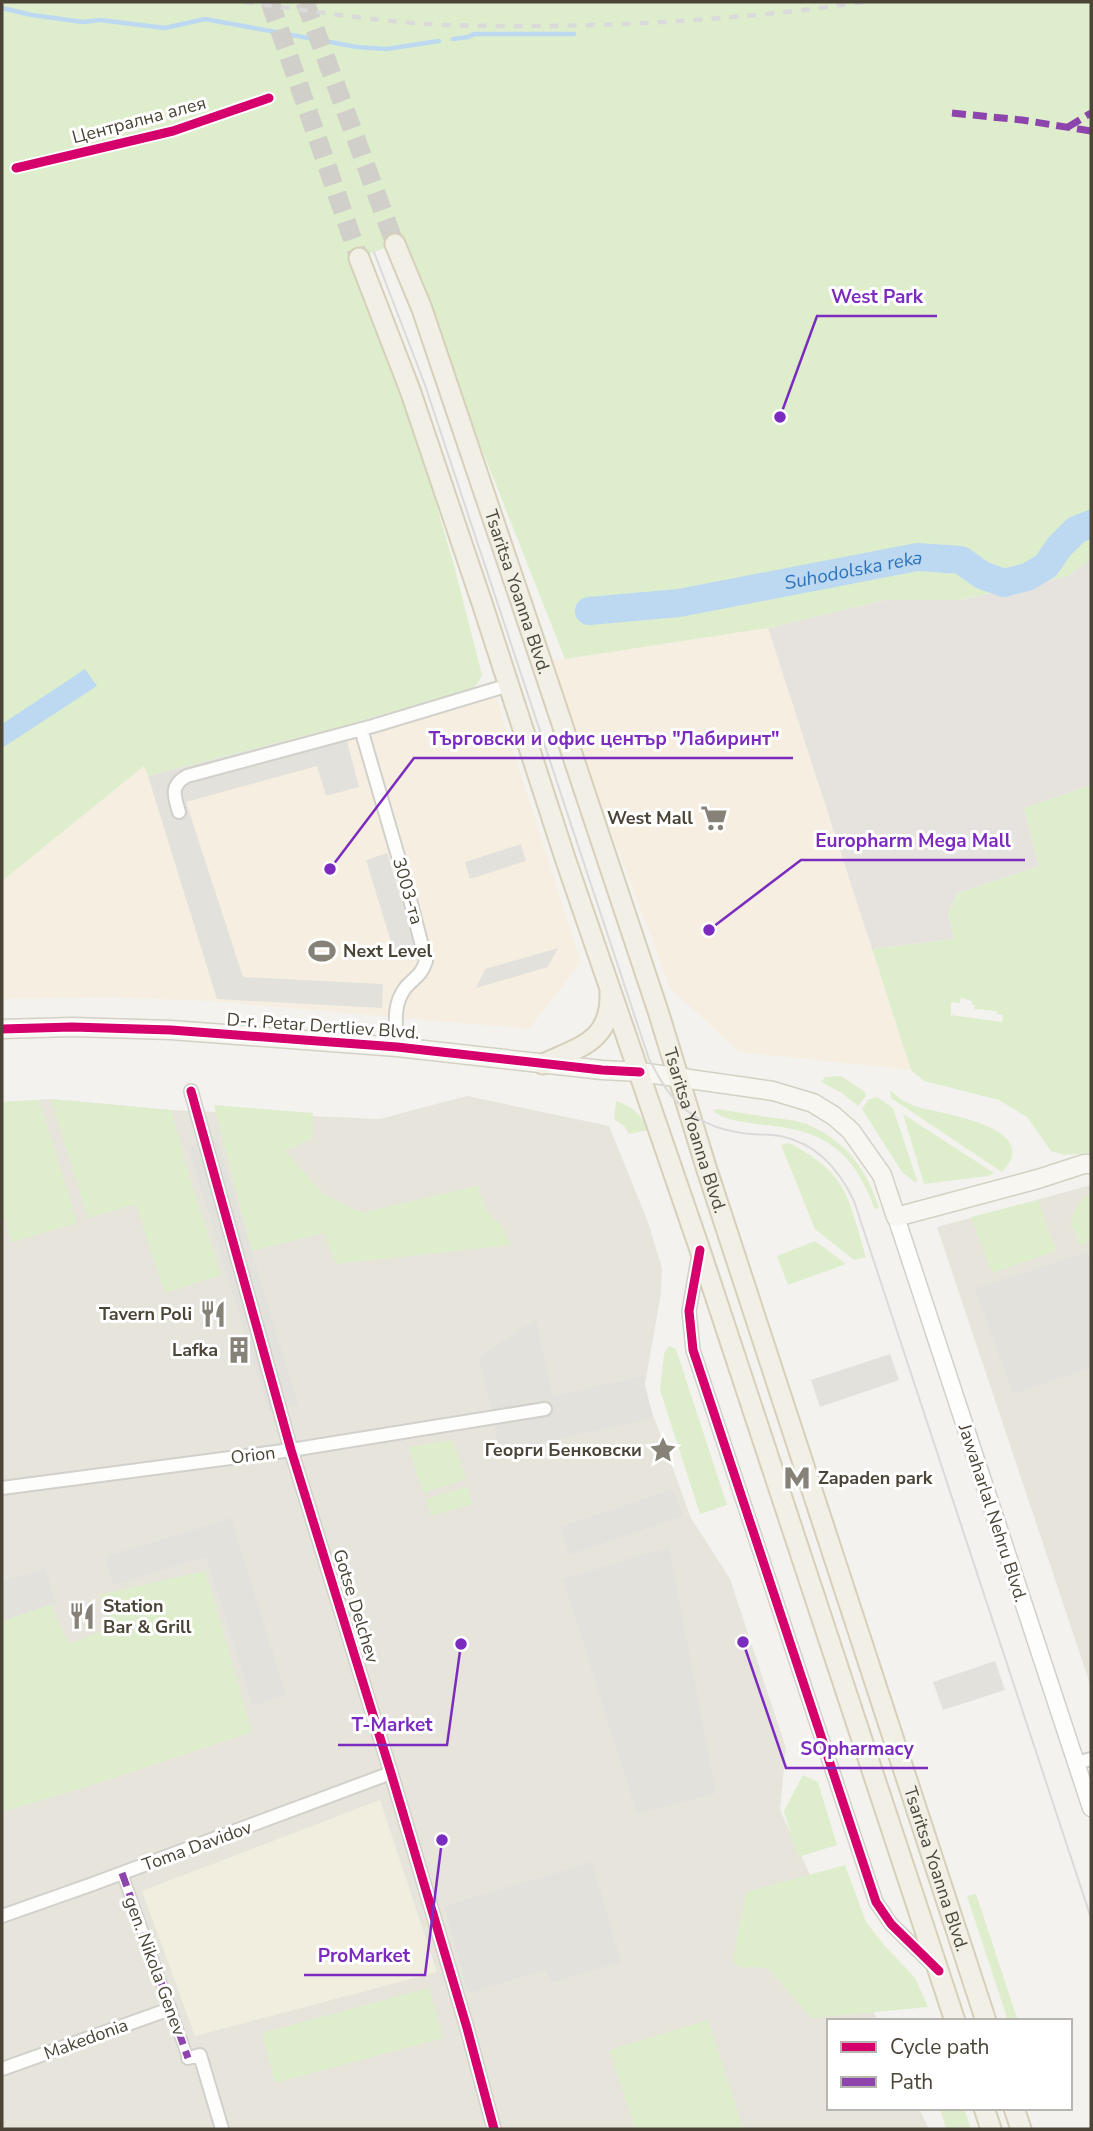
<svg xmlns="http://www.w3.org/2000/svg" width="1093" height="2131" font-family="'Nunito Sans',sans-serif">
<rect width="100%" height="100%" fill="#f3f2ee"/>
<path fill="#e7e4db" d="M 467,1096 L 609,1126 L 648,1222 L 662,1268 L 661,1293 L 644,1390 L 691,1518 L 730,1579 L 786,1748 L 780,1810 L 878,2021 L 829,2021 L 829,2108 L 919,2108 L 929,2129 L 2,2129 L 2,1102 L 51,1099 L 171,1110 L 379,1119 Z
M 1091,1185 L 1091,1687 L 937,1227 Z"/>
<path fill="#f6efe1" d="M 768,628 L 911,1070 L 739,1052 L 670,988 L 547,660 L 565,659 Z
M 473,688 L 496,697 L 581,962 L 529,1029 L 208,1001 L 105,997 L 2,999 L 2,881 L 144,765 L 149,776 L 343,726 Z"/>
<path fill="#e6e2dd" d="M 1091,559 L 1091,785 L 1024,808 L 1039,866 L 958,893 L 948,913 L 954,939 L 872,949 L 768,628 L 885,600 L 961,600 L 1068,576 Z"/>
<path fill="#f1eee0" d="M 380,1800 L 437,1972 L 195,2036 L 142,1891 Z"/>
<path fill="#deeecd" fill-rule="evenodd" d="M 2,2 L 1091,2 L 1091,559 L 1068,576 L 960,600 L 885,600 L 768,628 L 565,659 L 400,242 L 359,258 L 425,466 L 455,569 L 482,675 L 478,683 L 473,688 L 343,726 L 148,776 L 144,766 L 2,881 Z
M 1091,785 L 1091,1153 L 1065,1155 L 1051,1151 L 1027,1117 L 999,1100 L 924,1081 L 911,1070 L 872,949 L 954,939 L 948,913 L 958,893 L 1039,866 L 1024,808 ZM 961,998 L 972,1001 L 972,1005 L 975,1005 L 974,1009 L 997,1011 L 997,1014 L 1003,1015 L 1002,1022 L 951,1015 L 951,1002 L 960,1003 Z
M 841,1076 L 865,1092 L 866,1096 L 858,1106 L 842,1093 L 821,1082 L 825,1077 Z
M 890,1090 C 898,1098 908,1104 918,1107 C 942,1114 1045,1127 1002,1172 L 891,1098 Z
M 877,1097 L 893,1108 L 917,1180 L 916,1183 L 902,1172 L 862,1109 L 868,1100 Z
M 51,1099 L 171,1110 L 192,1186 L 221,1275 L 165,1293 L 136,1204 L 88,1218 Z
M 39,1100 L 77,1223 L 12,1242 L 2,1209 L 2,1102 Z
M 616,1101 C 632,1106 642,1115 648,1130 L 629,1134 L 625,1127 L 614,1119 Z
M 214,1105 L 313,1113 L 313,1138 L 285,1151 L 322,1193 L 361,1213 L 477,1186 L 487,1212 L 502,1226 L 511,1245 L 336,1264 L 324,1233 L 252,1251 Z
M 718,1109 C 732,1111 746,1114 760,1116 C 778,1119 797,1119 813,1127 C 847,1143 868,1172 879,1208 L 875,1209 C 853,1152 828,1132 767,1125 C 749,1123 730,1122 714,1112 L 714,1110 Z
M 903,1114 L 994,1173 L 988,1176 L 924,1184 Z
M 789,1143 C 810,1154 831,1167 843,1189 C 852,1205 860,1238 866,1257 L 854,1260 L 815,1229 L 781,1145 Z
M 1091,1193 L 1091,1241 L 1080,1245 L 1070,1221 L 1082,1198 Z
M 1038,1200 L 1056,1251 L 992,1273 L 971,1217 Z
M 815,1241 L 846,1264 L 788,1285 L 777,1256 Z
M 669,1346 L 676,1349 L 727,1505 L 700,1514 L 660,1390 L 664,1354 Z
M 452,1440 L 466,1479 L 423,1493 L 409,1447 Z
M 467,1487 L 472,1504 L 431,1516 L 426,1499 Z
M 205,1571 L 252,1732 L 102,1782 L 2,1812 L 2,1621 L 50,1604 L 68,1644 L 113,1627 L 99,1595 Z
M 803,1775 L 818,1782 L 837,1845 L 798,1857 L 784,1811 Z
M 845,1865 L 866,1922 L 885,1946 L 915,1978 L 928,2007 L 812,2018 L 768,1968 L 739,1967 L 733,1959 L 746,1892 Z
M 976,1894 L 1018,2021 L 1008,2021 L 967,1896 Z
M 429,1988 L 443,2038 L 275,2083 L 262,2033 Z
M 708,2020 L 743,2129 L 635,2129 L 610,2050 Z
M 940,2108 L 964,2108 L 971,2129 L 946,2129 Z"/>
<path fill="#e2e1dc" d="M 343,726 L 359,787 L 326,796 L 317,766 L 186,802 L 243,977 L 383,984 L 382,1008 L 217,999 L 148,776 Z
M 521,844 L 526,861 L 470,879 L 465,862 Z
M 387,853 L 416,949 L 395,955 L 366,860 Z
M 558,948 L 548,967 L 476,988 L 485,969 Z
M 217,1138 L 298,1404 L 269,1412 L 188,1147 Z
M 1087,1252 L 1091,1264 L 1091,1368 L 1013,1394 L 975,1289 Z
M 536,1320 L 553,1396 L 643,1376 L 653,1418 L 500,1452 L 479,1357 Z
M 890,1354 L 899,1380 L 820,1407 L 811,1380 Z
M 673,1489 L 683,1516 L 569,1555 L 560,1527 Z
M 231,1518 L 286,1695 L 253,1706 L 206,1557 L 113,1585 L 105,1557 Z
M 669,1547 L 716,1793 L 637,1814 L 563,1579 Z
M 45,1568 L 56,1603 L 2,1621 L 2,1582 Z
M 995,1661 L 1005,1690 L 943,1710 L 933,1682 Z
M 592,1862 L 621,1962 L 550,1983 L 546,1970 L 468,1993 L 444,1906 Z"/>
<path fill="#bdd9f2" d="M 85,669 L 97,686 L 2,748 L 2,724 Z"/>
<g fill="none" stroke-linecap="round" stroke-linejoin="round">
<path stroke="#bdd9f2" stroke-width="4.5" d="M 2,8 L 32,15 L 83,22 L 100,20 L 165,28 L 205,19 L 357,47 L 386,49 L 439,41
M 453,39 L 468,37 L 474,34 L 574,34"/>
<path stroke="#bdd9f2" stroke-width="28" id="s1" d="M 589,611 L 679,603 L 917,557 L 961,560 L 982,575 L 1004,583 L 1027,577 L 1046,566 L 1059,547 L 1076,530 L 1091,524"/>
<path stroke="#d1cfca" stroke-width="19" stroke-dasharray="19 10" stroke-linecap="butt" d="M 270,2 L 359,258
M 305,2 L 395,244"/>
<defs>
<path id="pedestrian" d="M 122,1873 L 188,2058"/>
<path id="minor" d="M 361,729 L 403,873 L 426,961 C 421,976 416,976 406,987 C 392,1004 396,1026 397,1047
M 179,812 C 174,796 170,785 187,776 L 373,726 L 509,685
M 191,1091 L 291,1450 L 391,1773 L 467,2028 L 494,2129
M 699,1254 L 689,1311 L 693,1350 L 876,1902 L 891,1924 L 934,1966
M 2,1488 L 291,1450 L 545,1409
M 1076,1763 L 1091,1759
M 2,1916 L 90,1885 L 391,1773
M 188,2058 L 200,2055 L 222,2129
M 2,2069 L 170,2009"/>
<path id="tertiary" d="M 896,1217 L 1091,1808"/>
<path id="secondary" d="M 2,1029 L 72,1027 L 171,1030 L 397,1047 L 602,1070 L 640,1072 L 773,1091 L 813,1103 L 834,1116 L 851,1131 L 882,1175 L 896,1217 L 1038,1179 L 1084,1164 L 1091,1164"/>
<g id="primary">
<path id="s2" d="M 395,244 L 422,309 L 542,664 L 658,1011 L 706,1167 L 986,2021"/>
<path d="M 359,258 L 410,390 L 482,603 L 565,858 L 700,1250 L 955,2021"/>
<path d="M 543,1064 C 580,1047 611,1041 610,994"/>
<path d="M 984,2108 L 991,2129"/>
<path d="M 1014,2108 L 1021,2129"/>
</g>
</defs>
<use href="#pedestrian" stroke="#d1d0cb" stroke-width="13"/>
<use href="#minor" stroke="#d1d0cb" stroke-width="16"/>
<use href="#tertiary" stroke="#d1d0cb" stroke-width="19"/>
<use href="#secondary" stroke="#d3d0c4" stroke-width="21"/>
<use href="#primary" stroke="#d6d0ba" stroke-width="23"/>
<use href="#pedestrian" stroke="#fdfdfc" stroke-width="10"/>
<use href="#minor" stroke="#fdfdfc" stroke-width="12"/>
<use href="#tertiary" stroke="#fdfdfc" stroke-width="16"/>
<use href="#secondary" stroke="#f7f6f1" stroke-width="18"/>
<use href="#primary" stroke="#f2efe6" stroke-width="19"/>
<path stroke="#dadada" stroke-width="2" d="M 374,252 L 425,385 L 649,1059 C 658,1075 665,1091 679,1104 C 696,1120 719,1130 742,1133 C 754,1135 767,1134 780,1136 C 816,1143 839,1169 854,1201 L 1091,1918"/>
<path stroke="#dadada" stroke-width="4.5" stroke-dasharray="9 9" stroke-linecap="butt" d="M 245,2 C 312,11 379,22 446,25 C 585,29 725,22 864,2"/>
<path stroke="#8e44ad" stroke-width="7" stroke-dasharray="14 7" stroke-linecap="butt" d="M 952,113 L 1022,120 L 1091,131
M 1068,127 L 1091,113
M 122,1873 L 188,2058"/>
<defs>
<path id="cycleway" d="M 16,168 L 173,131 L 269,98
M 2,1029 L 72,1027 L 171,1030 L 397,1047 L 602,1070 L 640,1072
M 191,1091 L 291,1450 L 391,1773 L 467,2028 L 494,2129
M 700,1250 L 689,1311 L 693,1350 L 876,1902 L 891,1924 L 939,1971"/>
</defs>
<use href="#cycleway" stroke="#fff" stroke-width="13"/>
<use href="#cycleway" stroke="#d6006c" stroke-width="9"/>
</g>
<defs>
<symbol id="supermarket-bare" viewBox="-9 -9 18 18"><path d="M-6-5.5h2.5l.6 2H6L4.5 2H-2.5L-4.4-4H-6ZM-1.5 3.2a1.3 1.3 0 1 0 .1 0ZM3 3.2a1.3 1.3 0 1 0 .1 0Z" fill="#868278" stroke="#fff" stroke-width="2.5" paint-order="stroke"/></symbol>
<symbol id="stadium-bare" viewBox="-9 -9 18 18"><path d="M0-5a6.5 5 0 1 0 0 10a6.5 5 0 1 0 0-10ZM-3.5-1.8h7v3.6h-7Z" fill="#868278" stroke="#fff" stroke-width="2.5" paint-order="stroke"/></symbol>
<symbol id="restaurant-bare" viewBox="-9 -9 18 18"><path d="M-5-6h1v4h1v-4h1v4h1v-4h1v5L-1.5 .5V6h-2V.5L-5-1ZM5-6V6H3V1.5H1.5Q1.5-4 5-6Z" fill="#868278" stroke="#fff" stroke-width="2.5" paint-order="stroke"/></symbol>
<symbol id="building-bare" viewBox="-9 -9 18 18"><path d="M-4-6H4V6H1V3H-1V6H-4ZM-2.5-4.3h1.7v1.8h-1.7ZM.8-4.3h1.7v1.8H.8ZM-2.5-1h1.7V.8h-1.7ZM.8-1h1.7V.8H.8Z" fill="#868278" stroke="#fff" stroke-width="2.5" paint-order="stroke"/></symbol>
<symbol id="sight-bare" viewBox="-9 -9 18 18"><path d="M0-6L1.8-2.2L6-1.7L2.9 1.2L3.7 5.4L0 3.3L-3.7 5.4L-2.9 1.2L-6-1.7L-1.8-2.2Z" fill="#868278" stroke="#fff" stroke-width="2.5" paint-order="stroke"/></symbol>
<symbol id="metro-bare" viewBox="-9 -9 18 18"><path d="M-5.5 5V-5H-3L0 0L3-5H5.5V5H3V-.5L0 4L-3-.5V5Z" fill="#868278" stroke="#fff" stroke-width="2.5" paint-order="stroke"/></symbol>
</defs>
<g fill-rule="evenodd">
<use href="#supermarket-bare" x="695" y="799" width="38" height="38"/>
<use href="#stadium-bare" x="303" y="932" width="38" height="38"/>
<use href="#restaurant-bare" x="194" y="1295" width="38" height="38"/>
<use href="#building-bare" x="220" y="1331" width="38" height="38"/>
<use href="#sight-bare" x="644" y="1431" width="38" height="38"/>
<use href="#metro-bare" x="778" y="1459" width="38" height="38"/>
<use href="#restaurant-bare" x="63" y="1597" width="38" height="38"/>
</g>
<g text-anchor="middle" stroke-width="6" stroke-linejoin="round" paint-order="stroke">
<g font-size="18" fill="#4b4538" stroke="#fff">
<text transform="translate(139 120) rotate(-15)" y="6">Централна алея</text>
<text dy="6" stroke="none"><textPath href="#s2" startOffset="369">Tsaritsa Yoanna Blvd.</textPath></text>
<text transform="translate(408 891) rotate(74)" y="6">3003-та</text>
<text transform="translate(323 1026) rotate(4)" y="6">D-r. Petar Dertliev Blvd.</text>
<text dy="6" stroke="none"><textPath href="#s2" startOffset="936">Tsaritsa Yoanna Blvd.</textPath></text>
<text transform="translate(253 1455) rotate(-7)" y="6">Orion</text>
<text transform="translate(993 1513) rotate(72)" y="6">Jawaharlal Nehru Blvd.</text>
<text transform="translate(356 1606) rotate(73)" y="6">Gotse Delchev</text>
<text transform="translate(197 1846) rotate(-20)" y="6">Toma Davidov</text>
<text dy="6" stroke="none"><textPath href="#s2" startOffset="1713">Tsaritsa Yoanna Blvd.</textPath></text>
<text transform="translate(155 1966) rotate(70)" y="6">gen. Nikola Genev</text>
<text transform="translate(86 2039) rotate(-20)" y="6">Makedonia</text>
</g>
<g font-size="18" font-weight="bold" fill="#4b4538" stroke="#fff" text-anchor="end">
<text x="693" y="824">West Mall</text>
<text x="343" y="957" text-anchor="start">Next Level</text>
<text x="192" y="1320">Tavern Poli</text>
<text x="218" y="1356">Lafka</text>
<text x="642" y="1456">Георги Бенковски</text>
<text x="818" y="1484" text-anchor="start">Zapaden park</text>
<text x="103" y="1612" text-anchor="start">Station<tspan x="103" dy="21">Bar &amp; Grill</tspan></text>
</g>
<g font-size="19" font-style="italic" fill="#2b74bd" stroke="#fff">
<text dy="7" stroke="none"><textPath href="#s1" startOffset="268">Suhodolska reka</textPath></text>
</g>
</g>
<path fill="none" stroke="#7b2cbf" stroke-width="2.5" d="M780 417L817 316H937M330 869L414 758H793M709 930L801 860H1025M461 1644L447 1745H338M743 1642L786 1768H928M442 1840L425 1975H304"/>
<g fill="#7b2cbf" stroke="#fff" stroke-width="2.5">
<circle cx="780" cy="417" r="7"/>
<circle cx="330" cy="869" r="7"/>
<circle cx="709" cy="930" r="7"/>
<circle cx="461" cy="1644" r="7"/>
<circle cx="743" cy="1642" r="7"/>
<circle cx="442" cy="1840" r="7"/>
</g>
<g font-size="19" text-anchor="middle" font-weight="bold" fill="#7b2cbf" stroke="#fff" stroke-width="6" stroke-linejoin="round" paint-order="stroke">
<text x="877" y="303">West Park</text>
<text x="604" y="745">Търговски и офис център "Лабиринт"</text>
<text x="913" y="847">Europharm Mega Mall</text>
<text x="392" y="1731">T-Market</text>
<text x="857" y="1755">SOpharmacy</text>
<text x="364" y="1962">ProMarket</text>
</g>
<rect width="1093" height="2131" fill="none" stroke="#4b4538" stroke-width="7"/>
<rect x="827" y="2019" width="245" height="91" fill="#ffffff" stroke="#b7b5af" stroke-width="2"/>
<rect x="841" y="2042" width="35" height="10" fill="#d6006c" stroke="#b7b5af" stroke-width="2"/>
<text x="890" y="2054" font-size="21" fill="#4b4538">Cycle path</text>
<rect x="841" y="2077" width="35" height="10" fill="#8e44ad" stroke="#b7b5af" stroke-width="2"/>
<text x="890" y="2089" font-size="21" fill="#4b4538">Path</text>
</svg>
